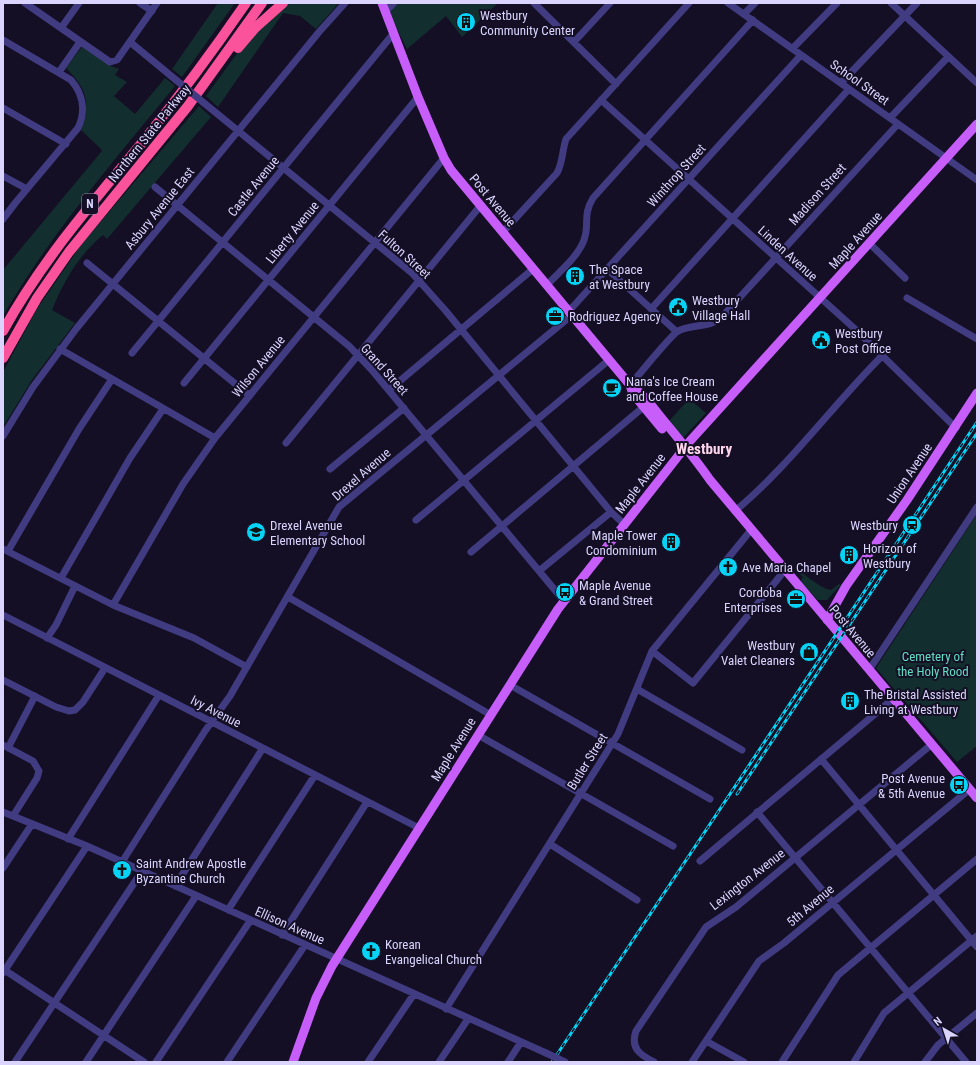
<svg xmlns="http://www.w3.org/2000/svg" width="980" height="1065" font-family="'Roboto Condensed',sans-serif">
<rect width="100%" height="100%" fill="#140f24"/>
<path fill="#122e2e" d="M 218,3 L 235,3 L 182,77 L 172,69 Z
M 286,3 L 339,3 L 316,29 L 300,16 L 283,13 L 218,107 L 206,96 L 246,41 Z
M 399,3 L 498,3 L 462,37 L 446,16 L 407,49 L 389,13 Z
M 82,47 L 111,66 L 119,69 L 115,75 L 127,82 L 114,96 L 135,114 L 165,78 L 175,86 C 114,161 51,233 3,316 L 3,270 L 101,152 L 102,150 L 81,130 C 91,102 87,89 66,68 Z
M 199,106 L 211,117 L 107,239 L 103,235 C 78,256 64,281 52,310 L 75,323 L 32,380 L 3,427 L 3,372 L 37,309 L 81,245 Z
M 689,399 L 706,413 L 683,438 L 669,421 Z
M 977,514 L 977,746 L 957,762 L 876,668 Z
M 799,569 C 801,573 824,590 831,590 L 839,584 L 841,585 L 827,600 L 818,600 L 800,582 L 803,577 L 798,573 Z"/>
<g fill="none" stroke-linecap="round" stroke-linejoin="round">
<path stroke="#413c82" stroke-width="7" d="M 25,3 L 110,62 L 117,60 L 157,3
M 140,3 L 152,11
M 534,3 L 616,84
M 728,3 L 977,180
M 891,3 L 977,83
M 385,12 L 394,3
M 744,14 L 755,3
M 61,28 L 79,3
M 3,40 L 71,80 C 83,94 86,111 78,128 L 16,202 L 3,219
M 130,42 L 176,80
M 574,42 L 610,3
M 793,48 L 837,3
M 59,72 L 80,42
M 841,83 L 917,3
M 601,100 L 855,329 L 956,428
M 204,103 L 412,273 L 445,310 L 611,512 L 624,524
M 3,108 L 66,144
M 890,118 L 948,57
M 3,176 L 27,189
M 155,187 L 349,346 L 371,369 L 564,601
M 503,232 L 557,173 C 563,162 562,151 566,139 L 689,3
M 869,243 L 905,278
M 87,263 L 249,395
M 607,269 L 677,332
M 547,285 C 559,272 578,257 584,240 C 590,224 582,216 593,198 L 753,20
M 907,298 L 977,339
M 651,309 L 849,89
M 569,311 L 801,55
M 60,349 L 215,438
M 132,353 L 393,34
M 184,383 L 418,97
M 630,385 C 639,375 670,336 678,331 C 692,324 707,328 720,319 L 898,124
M 389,390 L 533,269
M 3,436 L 33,387 L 76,329 L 319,32 L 345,3
M 286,443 L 481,205
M 330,469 L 404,408
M 735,511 C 790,465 832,406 882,356
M 416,520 L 609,360
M 3,549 L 113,605 L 194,638 L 247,667
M 8,551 L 79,429 L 112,379
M 471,552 L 647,404
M 539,571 L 611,512
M 61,578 L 130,458 L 163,409
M 288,597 L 491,715
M 113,605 L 183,484 L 215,438 L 444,158
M 3,615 L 419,828
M 47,638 L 56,625 L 75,586
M 652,651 L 693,683 L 785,570
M 869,670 L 977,507
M 3,680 L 56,707 L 69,711 L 75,710 L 83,702 L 105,668
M 510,685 L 710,799
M 637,689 L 742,750
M 478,735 L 673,846
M 3,745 L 33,761 L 39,771 L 37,778 L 13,816
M 8,748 L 35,696
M 821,759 L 977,947
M 3,812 L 87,846 L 546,1053
M 757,812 L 966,1062
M 68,839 L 159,695
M 550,844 L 637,900
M 700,861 L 894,698
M 122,862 L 205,731 L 230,696 L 339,507 L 572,315
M 3,868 L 32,824
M 175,886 L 263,748
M 228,910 L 315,775
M 282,935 L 367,802
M 3,969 L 144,1062
M 3,973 L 87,846
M 446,1009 L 618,734 L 652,651 L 751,530
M 706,1041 L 744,1062
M 15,1062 L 142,871
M 86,1062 L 196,896
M 156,1062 L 250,921
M 227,1062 L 305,945
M 368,1062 L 414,994
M 439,1062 L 468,1019
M 508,1062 L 521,1042
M 654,1062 C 640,1055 630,1048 636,1031 L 706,927 L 736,907 L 932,744
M 692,1062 L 759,961 L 784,943 L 970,789
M 782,1062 L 838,975 L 977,859
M 854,1062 L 884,1013 L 977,936
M 925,1062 L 938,1045 L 977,1013"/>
<path stroke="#c75efa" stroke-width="9" d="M 382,3 L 418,97 L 444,158 L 451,170 L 630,385 C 643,393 651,405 660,416 C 677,437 695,458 710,480 L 977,798
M 630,385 L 633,394 L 662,429
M 827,620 L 846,586 L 907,500 L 977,393
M 293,1062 L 316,998 L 332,966 L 558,609 L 690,441 L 977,124"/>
<path stroke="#fa529b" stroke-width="10" d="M 238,48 L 255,28 L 283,3
M 3,331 C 41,262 91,204 141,144 C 178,98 213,51 246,3
M 3,358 L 37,298 L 69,252 L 188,106 L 262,3"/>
<defs>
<path id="rail" d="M 737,794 L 977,433
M 552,1062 L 977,422"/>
</defs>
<use href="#rail" stroke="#07d3f6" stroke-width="3"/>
<use href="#rail" stroke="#140f24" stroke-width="1.5" stroke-dasharray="4.5" stroke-linecap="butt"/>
<path stroke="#413c82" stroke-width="7" d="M 176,80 L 204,103
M 546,1053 L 565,1062"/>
</g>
<defs>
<symbol id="building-disc" viewBox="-11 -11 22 22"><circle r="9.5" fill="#07d3f6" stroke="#140f24"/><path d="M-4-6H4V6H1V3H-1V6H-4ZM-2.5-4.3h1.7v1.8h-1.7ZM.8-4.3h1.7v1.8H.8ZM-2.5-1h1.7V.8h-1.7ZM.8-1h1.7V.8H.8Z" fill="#111"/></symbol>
<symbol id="civic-disc" viewBox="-11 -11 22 22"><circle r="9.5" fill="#07d3f6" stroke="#140f24"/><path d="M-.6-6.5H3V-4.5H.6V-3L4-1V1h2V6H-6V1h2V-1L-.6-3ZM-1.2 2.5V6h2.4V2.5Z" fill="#111"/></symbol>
<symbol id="office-disc" viewBox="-11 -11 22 22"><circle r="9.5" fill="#07d3f6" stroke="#140f24"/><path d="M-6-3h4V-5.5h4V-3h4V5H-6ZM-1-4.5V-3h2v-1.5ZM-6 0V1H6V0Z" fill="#111"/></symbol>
<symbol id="cafe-disc" viewBox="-11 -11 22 22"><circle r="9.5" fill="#07d3f6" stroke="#140f24"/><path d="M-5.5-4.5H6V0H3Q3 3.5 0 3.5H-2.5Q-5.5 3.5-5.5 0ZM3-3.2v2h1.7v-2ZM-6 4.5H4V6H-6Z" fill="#111"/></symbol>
<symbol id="station-disc" viewBox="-11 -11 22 22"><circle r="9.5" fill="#07d3f6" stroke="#140f24"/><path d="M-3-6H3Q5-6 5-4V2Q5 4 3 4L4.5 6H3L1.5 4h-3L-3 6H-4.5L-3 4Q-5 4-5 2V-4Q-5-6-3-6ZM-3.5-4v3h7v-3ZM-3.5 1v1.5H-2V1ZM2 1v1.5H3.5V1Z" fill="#111"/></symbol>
<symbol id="school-disc" viewBox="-11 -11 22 22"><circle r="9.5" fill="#07d3f6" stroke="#140f24"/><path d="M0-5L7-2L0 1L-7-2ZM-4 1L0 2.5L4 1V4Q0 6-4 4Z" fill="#111"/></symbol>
<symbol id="church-disc" viewBox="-11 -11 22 22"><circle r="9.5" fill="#07d3f6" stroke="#140f24"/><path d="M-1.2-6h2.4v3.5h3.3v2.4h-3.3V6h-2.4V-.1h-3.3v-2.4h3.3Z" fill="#111"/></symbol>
<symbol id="bus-disc" viewBox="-11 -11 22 22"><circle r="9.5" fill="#07d3f6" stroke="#140f24"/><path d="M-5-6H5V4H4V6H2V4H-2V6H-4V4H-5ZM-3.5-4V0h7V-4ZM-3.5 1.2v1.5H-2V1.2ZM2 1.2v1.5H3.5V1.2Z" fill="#111"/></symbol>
<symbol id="shop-disc" viewBox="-11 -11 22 22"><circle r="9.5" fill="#07d3f6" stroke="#140f24"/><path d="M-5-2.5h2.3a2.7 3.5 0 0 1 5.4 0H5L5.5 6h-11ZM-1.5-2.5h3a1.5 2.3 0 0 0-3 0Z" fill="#111"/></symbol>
</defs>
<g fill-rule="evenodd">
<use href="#building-disc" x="455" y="11" width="22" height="22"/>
<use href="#building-disc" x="564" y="265" width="22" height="22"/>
<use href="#civic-disc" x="667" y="296" width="22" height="22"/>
<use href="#office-disc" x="544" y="305" width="22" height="22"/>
<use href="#civic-disc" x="810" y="329" width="22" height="22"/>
<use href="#cafe-disc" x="601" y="377" width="22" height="22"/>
<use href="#station-disc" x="901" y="514" width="22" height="22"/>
<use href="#school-disc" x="245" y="521" width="22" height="22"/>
<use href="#building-disc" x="660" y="531" width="22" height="22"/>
<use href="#building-disc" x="838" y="544" width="22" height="22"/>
<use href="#church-disc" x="717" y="556" width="22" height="22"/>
<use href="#bus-disc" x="554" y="581" width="22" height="22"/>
<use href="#office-disc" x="785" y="588" width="22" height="22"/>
<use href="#shop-disc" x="798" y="641" width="22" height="22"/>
<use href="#building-disc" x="839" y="690" width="22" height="22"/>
<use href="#bus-disc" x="948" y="774" width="22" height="22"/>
<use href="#church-disc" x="111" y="859" width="22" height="22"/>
<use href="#church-disc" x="360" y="940" width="22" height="22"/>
</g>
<g text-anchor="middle" stroke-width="4" stroke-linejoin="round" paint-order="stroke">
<rect fill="#140f24" stroke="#9f99bd" stroke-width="1" x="82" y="194" width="16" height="20" rx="3"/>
<g font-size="12" font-weight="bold" fill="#dad4fe">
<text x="90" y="208">N</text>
</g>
<g font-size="13" fill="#dad4fe" stroke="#140f24" text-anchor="start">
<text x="480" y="20">Westbury<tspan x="480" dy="15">Community Center</tspan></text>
<text x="589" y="274">The Space<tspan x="589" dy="15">at Westbury</tspan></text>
<text x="692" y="305">Westbury<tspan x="692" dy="15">Village Hall</tspan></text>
<text x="569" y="321">Rodriguez Agency</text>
<text x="835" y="338">Westbury<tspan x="835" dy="15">Post Office</tspan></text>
<text x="626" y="386">Nana's Ice Cream<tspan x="626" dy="15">and Coffee House</tspan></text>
<text x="270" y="530">Drexel Avenue<tspan x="270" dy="15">Elementary School</tspan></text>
<text x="898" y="530" text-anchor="end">Westbury</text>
<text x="657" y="540" text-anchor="end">Maple Tower<tspan x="657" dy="15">Condominium</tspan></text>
<text x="863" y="553">Horizon of<tspan x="863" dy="15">Westbury</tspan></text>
<text x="742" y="572">Ave Maria Chapel</text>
<text x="579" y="590">Maple Avenue<tspan x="579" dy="15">&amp; Grand Street</tspan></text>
<text x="782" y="597" text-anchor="end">Cordoba<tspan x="782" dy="15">Enterprises</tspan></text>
<text x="795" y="650" text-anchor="end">Westbury<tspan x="795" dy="15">Valet Cleaners</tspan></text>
<text x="864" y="699">The Bristal Assisted<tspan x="864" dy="15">Living at Westbury</tspan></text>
<text x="945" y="783" text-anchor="end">Post Avenue<tspan x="945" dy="15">&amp; 5th Avenue</tspan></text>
<text x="136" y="868">Saint Andrew Apostle<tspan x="136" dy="15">Byzantine Church</tspan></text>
<text x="385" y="949">Korean<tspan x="385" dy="15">Evangelical Church</tspan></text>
</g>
<g font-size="13" fill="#dad4fe" stroke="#140f24">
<text transform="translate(860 82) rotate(35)" y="5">School Street</text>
<text transform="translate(149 133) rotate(-51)" y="5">Northern State Parkway</text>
<text transform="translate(676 175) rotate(-48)" y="5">Winthrop Street</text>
<text transform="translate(253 186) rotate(-51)" y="5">Castle Avenue</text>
<text transform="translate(817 194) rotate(-48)" y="5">Madison Street</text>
<text transform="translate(493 200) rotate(50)" y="5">Post Avenue</text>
<text transform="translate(159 208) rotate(-51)" y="5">Asbury Avenue East</text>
<text transform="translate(292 232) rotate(-51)" y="5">Liberty Avenue</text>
<text transform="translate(855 240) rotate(-48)" y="5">Maple Avenue</text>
<text transform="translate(788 253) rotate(42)" y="5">Linden Avenue</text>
<text transform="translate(405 254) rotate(42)" y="5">Fulton Street</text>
<text transform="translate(258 366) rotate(-51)" y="5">Wilson Avenue</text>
<text transform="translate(385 369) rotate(48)" y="5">Grand Street</text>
<text transform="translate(909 473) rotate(-56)" y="5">Union Avenue</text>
<text transform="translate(361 474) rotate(-41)" y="5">Drexel Avenue</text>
<text transform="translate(640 483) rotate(-52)" y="5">Maple Avenue</text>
<text transform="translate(853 631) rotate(50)" y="5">Post Avenue</text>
<text transform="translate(216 711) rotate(27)" y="5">Ivy Avenue</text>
<text transform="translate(453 749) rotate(-58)" y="5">Maple Avenue</text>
<text transform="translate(587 761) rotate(-58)" y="5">Butler Street</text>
<text transform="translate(747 879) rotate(-38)" y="5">Lexington Avenue</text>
<text transform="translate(810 905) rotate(-40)" y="5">5th Avenue</text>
<text transform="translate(290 925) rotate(24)" y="5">Ellison Avenue</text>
</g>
<g font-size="13" fill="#61dcc3" stroke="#140f24">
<text x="933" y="661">Cemetery of<tspan x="933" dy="15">the Holy Rood</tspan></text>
</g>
<g font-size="15" font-weight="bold" fill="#fed5ed" stroke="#140f24">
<text x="704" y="454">Westbury</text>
</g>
</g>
<rect width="980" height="1065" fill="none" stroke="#dad4fe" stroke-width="8"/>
<g transform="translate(944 1029) rotate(321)" stroke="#140f24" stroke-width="3" paint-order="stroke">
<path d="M0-3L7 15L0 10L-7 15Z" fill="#dad4fe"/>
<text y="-6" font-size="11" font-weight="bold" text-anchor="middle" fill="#dad4fe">N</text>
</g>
</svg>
